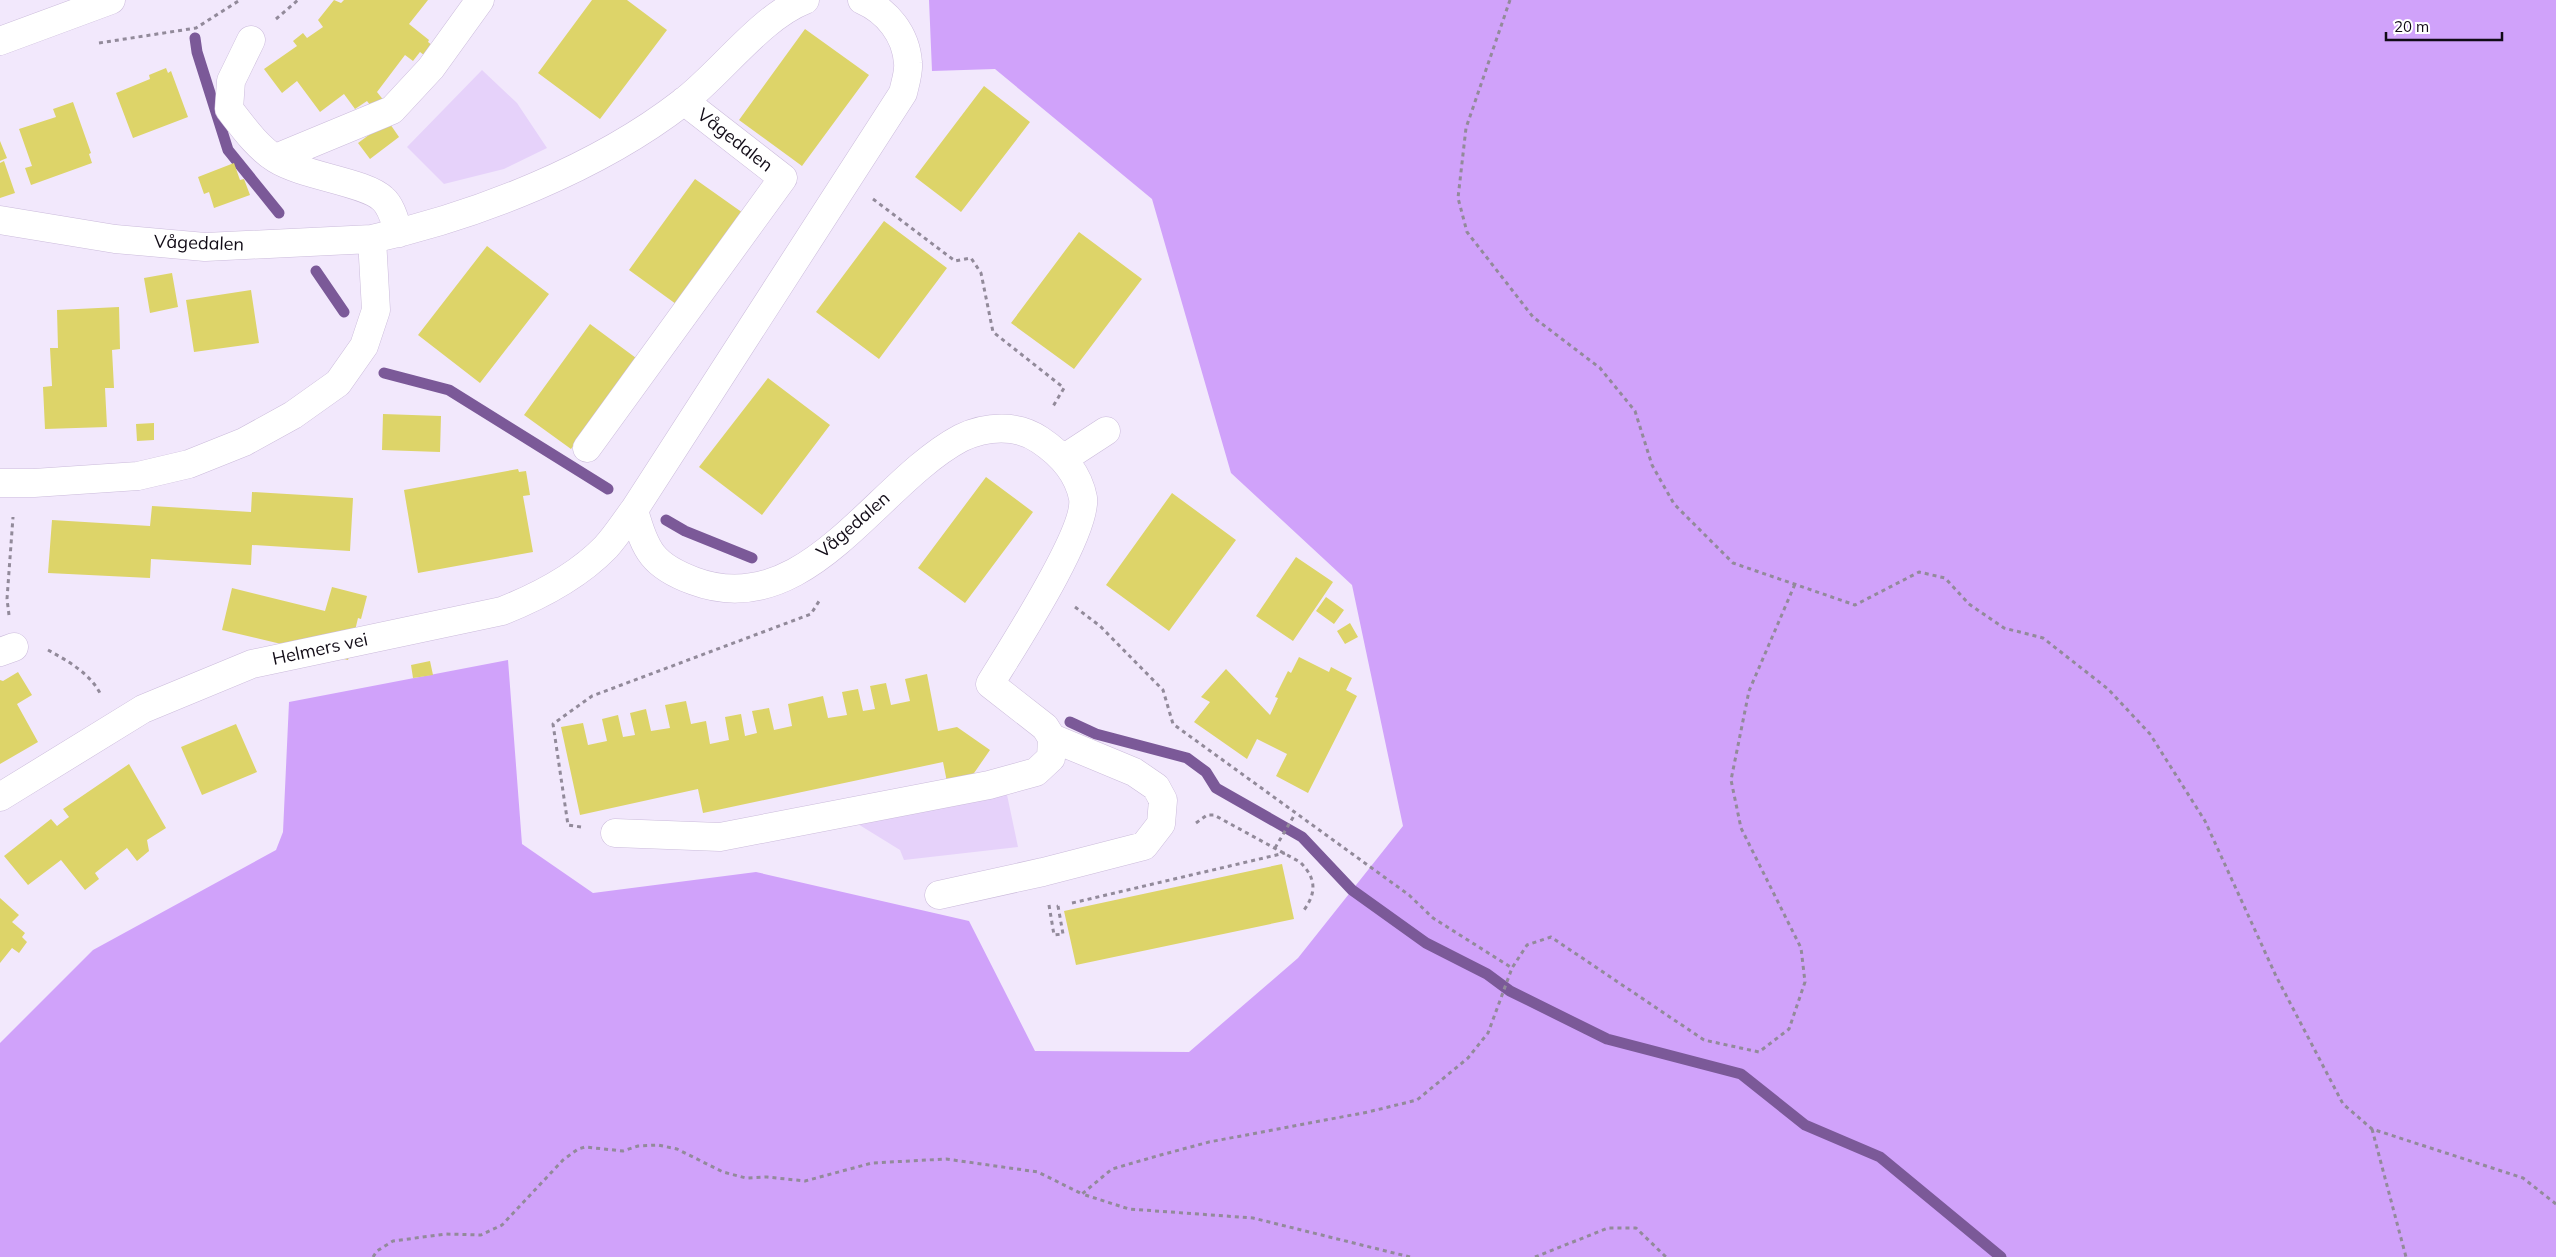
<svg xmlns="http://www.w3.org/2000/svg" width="2556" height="1257" font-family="Mulish,sans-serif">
<rect width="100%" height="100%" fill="#f2e8fc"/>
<path fill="#e6d2fa" d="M 482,70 L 517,103 L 547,148 L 504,169 L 444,184 L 407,147 Z
M 1006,790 L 1018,847 L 904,860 L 900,850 L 853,821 Z"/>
<path fill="#d0a2fa" d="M 929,0 L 2556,0 L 2556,1257 L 0,1257 L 0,1043 L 93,950 L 276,850 L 283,832 L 289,702 L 508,660 L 522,844 L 593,893 L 756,872 L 969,921 L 1035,1051 L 1189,1052 L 1298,958 L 1403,826 L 1352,585 L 1231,473 L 1152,199 L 995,69 L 932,71 Z"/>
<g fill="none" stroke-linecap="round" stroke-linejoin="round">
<path stroke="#7b5998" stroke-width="11" d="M 195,38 L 197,52 L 228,150 L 279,213
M 316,271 L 344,312
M 384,373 L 449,390 L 608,489
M 666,520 L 685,531 L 752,558
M 1070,722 L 1096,734 L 1187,758 L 1206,772 L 1216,788 L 1302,837 L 1352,890 L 1426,943 L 1487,974 L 1510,991 L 1607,1039 L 1741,1074 L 1805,1125 L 1880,1157 L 2001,1257"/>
</g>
<path fill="#ddd469" d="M 334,0 L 341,3 L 344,0 L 428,0 L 409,24 L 429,40 L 428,42 L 437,49 L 429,59 L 420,52 L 413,61 L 405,55 L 377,92 L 385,102 L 374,110 L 367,101 L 355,109 L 344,94 L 320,112 L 297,81 L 282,93 L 264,69 L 297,46 L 293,41 L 303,33 L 307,38 L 323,27 L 318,20 Z
M 592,0 L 627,0 L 667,30 L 600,119 L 538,73 Z
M 805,29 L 869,75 L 802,166 L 739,120 Z
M 166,68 L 168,73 L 171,71 L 188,117 L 133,138 L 116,93 L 150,79 L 149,75 Z
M 984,86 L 1030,122 L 961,212 L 915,177 Z
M 73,102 L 91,153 L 89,154 L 92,163 L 31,185 L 25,168 L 32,166 L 19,129 L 56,117 L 53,109 Z
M 388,121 L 399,137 L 370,159 L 358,143 Z
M 0,141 L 7,158 L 0,161 Z
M 4,161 L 15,193 L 0,198 L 0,163 Z
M 234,163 L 240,180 L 244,179 L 250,195 L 214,208 L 209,192 L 204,194 L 198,177 Z
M 695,179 L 743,213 L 676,304 L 629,270 Z
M 884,221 L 947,268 L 879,359 L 816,312 Z
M 1079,232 L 1142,279 L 1074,369 L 1011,323 Z
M 487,246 L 549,294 L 480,383 L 418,335 Z
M 172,273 L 178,307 L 150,313 L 144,278 Z
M 251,290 L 259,343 L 194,352 L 186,300 Z
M 119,307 L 120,349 L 112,350 L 114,388 L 105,388 L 107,427 L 45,429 L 43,387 L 52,386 L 50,348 L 58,348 L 57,310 Z
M 590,324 L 636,358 L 571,449 L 524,415 Z
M 768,378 L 830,425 L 762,515 L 699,467 Z
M 383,414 L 441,416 L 440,452 L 382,450 Z
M 154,423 L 154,440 L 137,441 L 136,424 Z
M 518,469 L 519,472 L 526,471 L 530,495 L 523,496 L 533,552 L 418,573 L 404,490 Z
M 986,477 L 1033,512 L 965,603 L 918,568 Z
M 252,492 L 353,498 L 350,551 L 252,545 L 251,565 L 151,559 L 150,578 L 48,573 L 52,520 L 150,526 L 152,506 L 251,512 Z
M 1172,493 L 1236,540 L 1169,631 L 1106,585 Z
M 1296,557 L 1333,582 L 1293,641 L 1256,616 Z
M 332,587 L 367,596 L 361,619 L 358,618 L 348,660 L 222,630 L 232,588 L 325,611 Z
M 1326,597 L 1344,610 L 1334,624 L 1316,611 Z
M 1350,623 L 1358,637 L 1345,644 L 1337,631 Z
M 1299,657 L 1329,672 L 1331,667 L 1352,678 L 1346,690 L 1357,696 L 1308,793 L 1276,776 L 1287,754 L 1257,739 L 1247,759 L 1194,722 L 1210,702 L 1201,697 L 1226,669 L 1270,715 L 1278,698 L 1275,697 L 1288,671 L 1291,673 Z
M 430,661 L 433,675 L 413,678 L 411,665 Z
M 18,672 L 32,695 L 17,704 L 38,742 L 0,764 L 0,680 L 3,681 Z
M 927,674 L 938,731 L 957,727 L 990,750 L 972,776 L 947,782 L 943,762 L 703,813 L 698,789 L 580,815 L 561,727 L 583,723 L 588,745 L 607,741 L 602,719 L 618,715 L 623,737 L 635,735 L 630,713 L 646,709 L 651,731 L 670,728 L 665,705 L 686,701 L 691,724 L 706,721 L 710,744 L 729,740 L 725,717 L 741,714 L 745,736 L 757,733 L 752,711 L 769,708 L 774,730 L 792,726 L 788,704 L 823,696 L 828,718 L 847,715 L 842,692 L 858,689 L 863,711 L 875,709 L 870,686 L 886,683 L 891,705 L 910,701 L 905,679 Z
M 236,724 L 257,772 L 202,795 L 181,747 Z
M 129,764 L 166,828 L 147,840 L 149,851 L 137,861 L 127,848 L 95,873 L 99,879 L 85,890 L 61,860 L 28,885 L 4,856 L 51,819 L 57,826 L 66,819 L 69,817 L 63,809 Z
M 1282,864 L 1294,919 L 1076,965 L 1064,911 Z
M 0,898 L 19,915 L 12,922 L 25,933 L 22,937 L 27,942 L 19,953 L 12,948 L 0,963 Z"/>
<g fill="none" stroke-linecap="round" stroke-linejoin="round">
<defs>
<path id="minor" d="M 251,40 L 231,81 L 229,109 C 243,127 257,147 276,159 C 303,176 366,182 383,199 C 392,207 395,222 399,233
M 276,158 L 392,110 L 431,68 L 480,0
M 0,220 L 115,239 L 205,247 L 372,239 C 477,216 598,168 683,102 C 721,73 761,17 805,0
M 587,448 L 783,178 L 684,101
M 1063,459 L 1106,431
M 0,483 L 34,483 L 138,476 L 189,464 L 244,442 L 293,415 L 338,383 L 364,346 L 376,310 L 372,239
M 0,652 L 14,647
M 0,797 L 143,709 L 252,664 L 502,611 C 540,596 577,577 606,547 C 616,536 625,522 634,510
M 615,833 L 720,837 L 989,785 L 1036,772 L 1051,758 L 1052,738 L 1045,727 L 990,684 C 1010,651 1088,532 1083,498 C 1078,472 1061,454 1040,440 C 1017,424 986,426 961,438 C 876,483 806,623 694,581 C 653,566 645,551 634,510 L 903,93 C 905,84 909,72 908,63 C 906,34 887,11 862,0
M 939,895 L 1043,872 L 1144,846 L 1161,824 L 1163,800 L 1156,787 L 1134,772 L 1052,738"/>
<path id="major" d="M 0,41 L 111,0"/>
</defs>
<use href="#minor" stroke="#cbbbdb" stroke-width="29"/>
<use href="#major" stroke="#cbbbdb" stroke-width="29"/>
<path stroke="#928a9a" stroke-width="3" stroke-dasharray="4 4" stroke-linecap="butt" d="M 1510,0 L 1466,128 L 1458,198 L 1467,232 L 1533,317 L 1600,368 L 1635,411 L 1652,465 L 1674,504 L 1733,563 L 1855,605 L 1919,572 L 1945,578 L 1969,604 L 2004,628 L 2043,638 L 2108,689 L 2150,734 L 2205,821 L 2276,976 L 2343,1104 L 2372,1129 L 2523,1178 L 2556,1204
M 276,19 L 298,0
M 99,43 L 196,28 L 240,0
M 873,199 L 955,261 L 971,258 L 981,273 L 993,332 L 1064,388 L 1052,408
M 1075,607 L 1100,626 L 1163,690 L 1173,724 L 1409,895 L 1433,918 L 1512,968
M 9,615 L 7,599 L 13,517
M 48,650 C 68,661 91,674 101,695
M 1196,823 L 1207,815 L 1214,815 L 1300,862 C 1316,878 1317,892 1304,910
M 581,827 L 568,825 L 553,724 L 592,696 L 811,614 L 821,598
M 1275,848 L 1295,814
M 1072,903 L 1285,853
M 1049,905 L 1054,935 L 1063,934 L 1058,906 L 1061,905
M 2372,1129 L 2406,1257
M 373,1257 L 377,1251 L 393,1241 L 446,1234 L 481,1235 L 502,1225 L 563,1160 L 578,1149 L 585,1147 L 623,1151 L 638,1146 L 658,1145 L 677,1149 L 723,1172 L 746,1178 L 767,1177 L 805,1181 L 872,1163 L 946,1159 L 1038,1172 L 1082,1194
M 1410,1257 L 1253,1218 L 1129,1209 L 1082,1194 L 1112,1169 L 1157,1156 L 1209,1142 L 1368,1112 L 1417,1100 L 1468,1058 L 1488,1033 L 1512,968 L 1527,945 L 1551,937 L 1704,1040 L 1759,1052 L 1789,1029 L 1805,982 L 1801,948 L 1741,828 L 1731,780 L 1749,691 L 1795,584
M 1535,1257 L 1608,1228 L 1636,1228 L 1666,1257"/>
<use href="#minor" stroke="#fff" stroke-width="28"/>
<use href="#major" stroke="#fff" stroke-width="28"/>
</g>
<g text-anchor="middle" stroke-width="5" stroke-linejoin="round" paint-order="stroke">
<g font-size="18" fill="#110b16" stroke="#fff">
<text transform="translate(735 140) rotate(38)" y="6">Vågedalen</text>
<text transform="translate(199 243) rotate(2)" y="6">Vågedalen</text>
<text transform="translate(853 525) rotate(-41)" y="6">Vågedalen</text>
<text transform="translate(320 649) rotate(-12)" y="6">Helmers vei</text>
</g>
</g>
<path d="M2386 32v8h116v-8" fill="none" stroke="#110b16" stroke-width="2.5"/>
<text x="2394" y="32" font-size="15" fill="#110b16" stroke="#ffffff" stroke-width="4" paint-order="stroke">20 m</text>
</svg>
